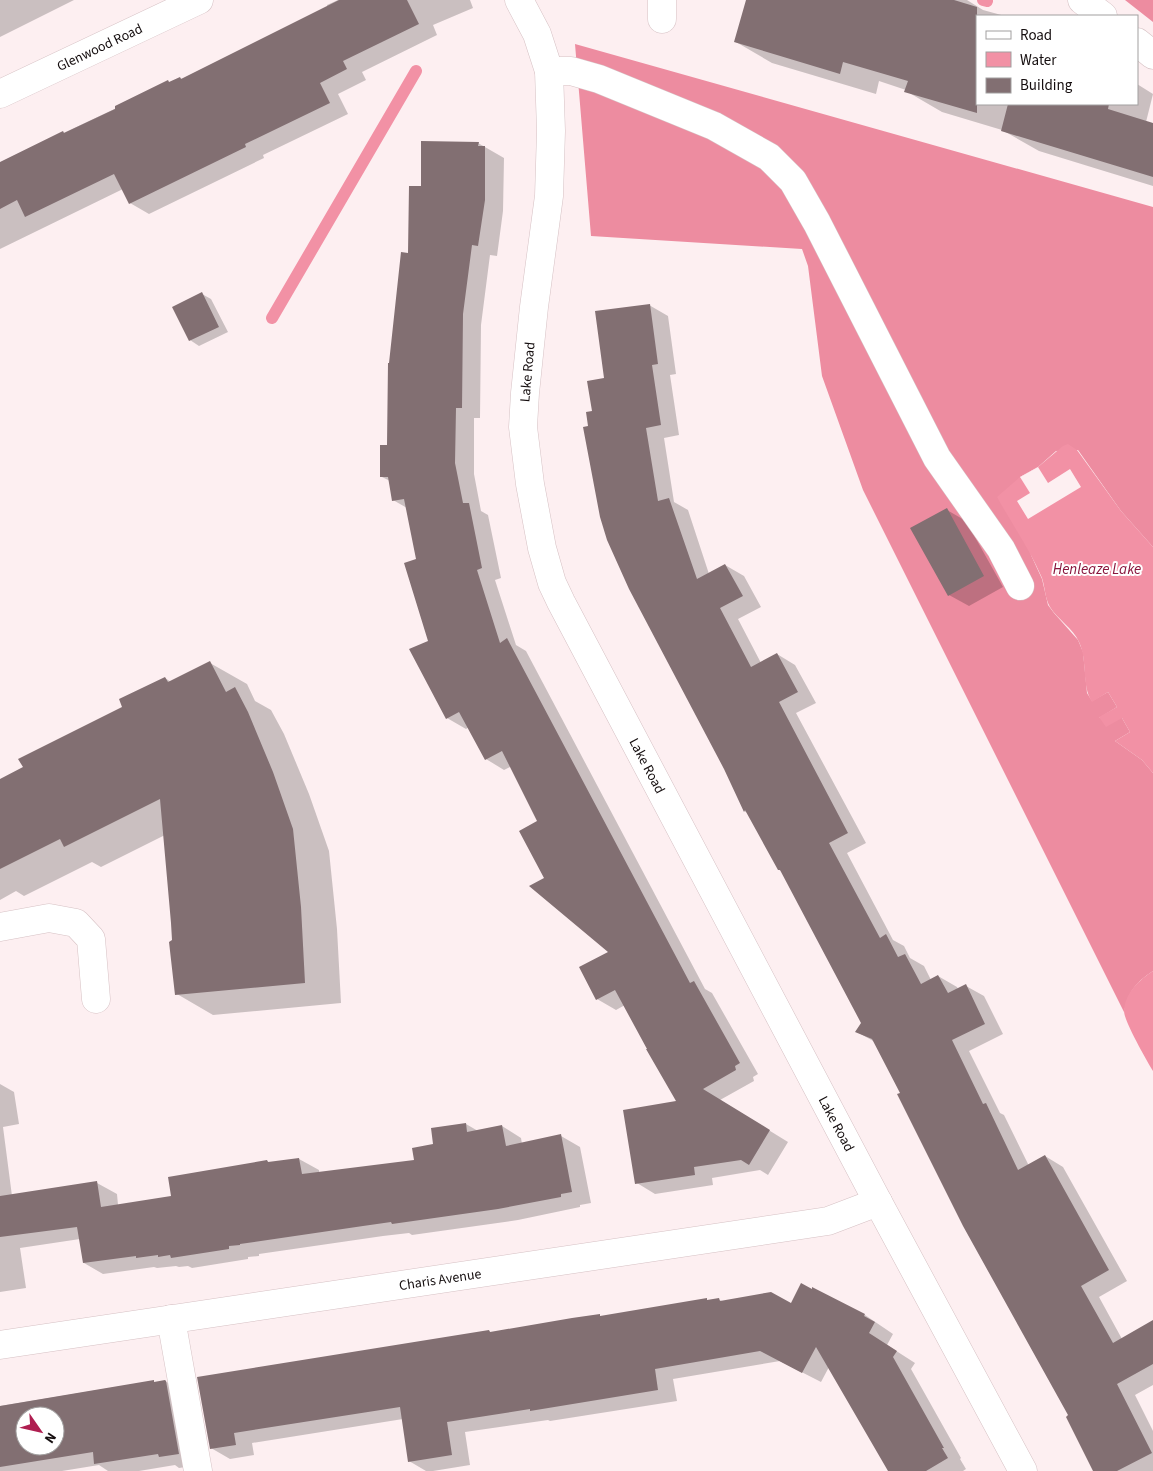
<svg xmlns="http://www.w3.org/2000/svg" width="1153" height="1471" font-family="'Source Sans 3',sans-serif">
<rect width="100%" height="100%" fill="#fdeff1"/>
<path fill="#ed8ca0" d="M 1125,0 L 1153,0 L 1153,22 Z
M 575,44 L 1153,207 L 1153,547 L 1121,511 L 1078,450 L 1056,451 L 1038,467 L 1020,477 L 1031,555 L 1042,579 L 1048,605 L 1054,613 L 1078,640 L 1083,652 L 1087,693 L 1092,701 L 1108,692 L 1117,707 L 1099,718 L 1122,718 L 1130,732 L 1115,741 L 1142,760 L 1153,773 L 1153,971 C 1135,983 1129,991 1124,1012 L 863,490 L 822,376 L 808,266 L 802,249 L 591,236 Z"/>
<path fill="#f291a5" d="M 1068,444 L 1077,450 L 1121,511 L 1153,547 L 1153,773 L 1142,760 L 1115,741 L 1130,732 L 1122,718 L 1106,727 L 1099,717 L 1117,707 L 1108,692 L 1092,702 C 1081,684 1088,661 1079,642 C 1073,628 1058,620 1050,607 C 1045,599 1045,587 1042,578 C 1030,550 1012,524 997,497 L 1020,477 L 1038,467 L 1063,446 Z
M 1153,971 L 1153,1071 C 1147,1061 1124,1021 1124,1011 C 1125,993 1139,980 1153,971 Z"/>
<path fill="#fdeff1" d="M 1038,467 L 1048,483 L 1070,469 L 1081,487 L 1028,519 L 1017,501 L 1030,493 L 1020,477 Z"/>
<path fill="#0003" fill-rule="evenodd" d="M 0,0 L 74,0 L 0,37 Z
M 338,0 L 470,0 L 473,8 L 433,25 L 437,35 L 362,72 L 366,80 L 338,94 L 348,114 L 263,155 L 264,158 L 149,214 L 130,203 L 123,189 L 0,249 L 0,163 L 180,78 L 182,79 L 327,7 L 327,5 Z
M 748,0 L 967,0 L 983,10 L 1005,16 L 977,16 L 977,104 L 1137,104 L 1137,84 L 1153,94 L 1146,122 L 1153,124 L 1153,186 L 1039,151 L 1002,130 L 942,112 L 906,91 L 906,90 L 879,81 L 876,94 L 772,63 L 736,42 Z
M 478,143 L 504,158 L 503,211 L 497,256 L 490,255 L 481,325 L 480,418 L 474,418 L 474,474 L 481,511 L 488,515 L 501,578 L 495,580 L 516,645 L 526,651 L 705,989 L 712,993 L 758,1074 L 753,1077 L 754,1081 L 720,1100 L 788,1142 L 768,1175 L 760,1170 L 712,1178 L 713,1185 L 655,1194 L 637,1183 L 678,1102 L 625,1005 L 616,1010 L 597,999 L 610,953 L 546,878 L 539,822 L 512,766 L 504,770 L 486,759 L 469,727 L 466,729 L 447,718 L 430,642 L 417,560 L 407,508 L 393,500 L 390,481 L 382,477 L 388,446 L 410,255 L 422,187 Z
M 202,294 L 211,299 L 228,332 L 199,346 L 190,340 Z
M 649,305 L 668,316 L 676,374 L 670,375 L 679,435 L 664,438 L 674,502 L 688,510 L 709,574 L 725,565 L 744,576 L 761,607 L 738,619 L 761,663 L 777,654 L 795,665 L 816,703 L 796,713 L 866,843 L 847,853 L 893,940 L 904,946 L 910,958 L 924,966 L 931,980 L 938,976 L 957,987 L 958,989 L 966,986 L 984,996 L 1003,1034 L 969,1051 L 1000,1113 L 1004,1115 L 1029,1166 L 1045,1156 L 1063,1167 L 1127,1281 L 1099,1297 L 1122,1339 L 1153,1331 L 1153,1385 L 1135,1395 L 1153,1431 L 1153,1471 L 1094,1471 L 1070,1416 L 875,1042 L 857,1032 L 863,1023 L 782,871 L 779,870 L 748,813 L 744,811 L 590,427 L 605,379 Z
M 947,510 L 966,521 L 1003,587 L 969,606 L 949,595 Z
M 210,663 L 247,684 L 255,701 L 271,710 L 284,734 L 309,794 L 329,851 L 337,929 L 341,1003 L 213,1015 L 177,994 L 165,835 L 101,867 L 92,862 L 24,896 L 16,891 L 0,900 L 0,780 L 24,768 L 124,707 L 165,678 L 171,682 Z
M 0,1084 L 14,1092 L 19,1124 L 3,1127 L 12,1196 L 97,1183 L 117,1194 L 118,1205 L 172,1197 L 267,1161 L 270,1163 L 299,1159 L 319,1170 L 319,1173 L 416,1161 L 434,1145 L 466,1124 L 478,1131 L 502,1126 L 521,1138 L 522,1144 L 561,1136 L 580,1147 L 591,1203 L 580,1205 L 580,1207 L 518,1220 L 412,1235 L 409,1233 L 383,1236 L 259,1254 L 259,1256 L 248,1257 L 248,1259 L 192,1268 L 188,1266 L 179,1267 L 176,1266 L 157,1268 L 154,1267 L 103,1274 L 84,1263 L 80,1239 L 20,1248 L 26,1288 L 0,1292 Z
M 813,1289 L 865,1315 L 893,1334 L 887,1345 L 915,1363 L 911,1369 L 961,1458 L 960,1459 L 966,1469 L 963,1471 L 889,1471 L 829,1367 L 821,1382 L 780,1361 L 673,1379 L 677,1401 L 550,1421 L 548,1420 L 465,1432 L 470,1465 L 433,1471 L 426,1471 L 409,1461 L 403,1419 L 252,1443 L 254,1455 L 230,1459 L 211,1448 L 199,1378 L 489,1331 L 492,1333 L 600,1316 L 602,1317 L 707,1300 L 709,1301 L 719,1300 L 722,1301 L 792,1304 L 813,1291 Z
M 153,1381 L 156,1383 L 165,1381 L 185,1393 L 198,1465 L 179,1468 L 175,1465 L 139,1471 L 108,1471 L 99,1465 L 62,1471 L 0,1471 L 0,1406 ZM 25,1416 L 55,1416 L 55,1446 L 25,1446 Z"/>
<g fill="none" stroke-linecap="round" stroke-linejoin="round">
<path stroke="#f291a5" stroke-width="12" d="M 983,0 L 987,1
M 272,318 L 416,71"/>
</g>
<path fill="#826f72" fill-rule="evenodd" d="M 339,0 L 407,0 L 419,24 L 343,61 L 347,69 L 320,83 L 330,103 L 245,144 L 246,147 L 129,204 L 114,174 L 25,217 L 17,200 L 0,209 L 0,162 L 63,131 L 64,133 L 115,109 L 115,106 L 168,80 L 169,82 L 180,77 L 181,79 Z
M 746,0 L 954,0 L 977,7 L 977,113 L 904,92 L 908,81 L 843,62 L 840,74 L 734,42 Z
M 1008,104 L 1109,104 L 1108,109 L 1153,123 L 1153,177 L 1001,131 Z
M 421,141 L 479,142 L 478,146 L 485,146 L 485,200 L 478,246 L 472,245 L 463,314 L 462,408 L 456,408 L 455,463 L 463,503 L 469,503 L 482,568 L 477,570 L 500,643 L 507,638 L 690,983 L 694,981 L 740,1063 L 735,1066 L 736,1070 L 703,1089 L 770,1130 L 749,1165 L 741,1160 L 694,1167 L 695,1175 L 635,1184 L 623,1110 L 676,1101 L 646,1049 L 647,1049 L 615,990 L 596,1000 L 579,967 L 608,952 L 529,886 L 544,878 L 519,831 L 537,821 L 502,751 L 485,760 L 459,712 L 446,719 L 409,649 L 428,641 L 404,563 L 416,559 L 404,499 L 392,501 L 388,477 L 380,477 L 380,445 L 387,445 L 388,363 L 389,363 L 401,252 L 408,253 L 409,186 L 421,186 Z
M 202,292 L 219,327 L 189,341 L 172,307 Z
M 650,304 L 658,364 L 652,365 L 661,425 L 646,428 L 658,501 L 669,498 L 697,579 L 725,564 L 743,596 L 720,608 L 751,667 L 777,653 L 798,692 L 779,702 L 848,833 L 829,843 L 880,938 L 886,934 L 898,957 L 905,954 L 921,984 L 938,975 L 948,993 L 966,984 L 985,1024 L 952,1040 L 983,1104 L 986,1103 L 1018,1170 L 1045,1155 L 1109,1270 L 1081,1286 L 1113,1343 L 1153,1320 L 1153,1364 L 1117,1384 L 1152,1453 L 1117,1471 L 1093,1471 L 1066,1417 L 1068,1415 L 963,1226 L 897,1094 L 900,1093 L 872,1039 L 855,1032 L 861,1023 L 780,870 L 778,870 L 745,810 L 744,812 L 724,769 L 629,589 L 607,540 L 600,517 L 583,427 L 588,426 L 586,412 L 592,411 L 587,381 L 604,378 L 595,311 Z
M 947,508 L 984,576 L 948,596 L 910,528 Z
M 210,661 L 226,692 L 235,687 L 248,712 L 273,772 L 293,829 L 301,907 L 305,983 L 175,995 L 169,942 L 172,940 L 171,923 L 160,799 L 64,847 L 60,839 L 0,869 L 0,779 L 23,767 L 18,759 L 122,707 L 119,699 L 165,677 L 168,682 Z
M 466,1123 L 467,1132 L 502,1125 L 506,1146 L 561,1134 L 572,1192 L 561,1194 L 561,1197 L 498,1209 L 392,1224 L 391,1222 L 363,1226 L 240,1244 L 240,1245 L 229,1246 L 229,1249 L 171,1258 L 170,1255 L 158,1257 L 158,1255 L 136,1258 L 136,1256 L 83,1263 L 77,1227 L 0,1237 L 0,1196 L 97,1181 L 101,1207 L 171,1196 L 168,1177 L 267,1160 L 268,1162 L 299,1158 L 302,1174 L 414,1160 L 412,1148 L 433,1144 L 431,1128 Z
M 801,1283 L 812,1289 L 812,1287 L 865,1314 L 864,1316 L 875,1322 L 869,1333 L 897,1351 L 893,1357 L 944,1448 L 942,1448 L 948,1458 L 926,1471 L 888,1471 L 816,1347 L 802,1373 L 760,1351 L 655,1369 L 658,1390 L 530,1411 L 530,1409 L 447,1422 L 452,1455 L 408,1462 L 400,1407 L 234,1433 L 236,1445 L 210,1449 L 197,1377 L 489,1330 L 490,1332 L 572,1318 L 600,1314 L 600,1316 L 707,1298 L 707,1300 L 719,1298 L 720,1301 L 771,1292 L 791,1303 Z
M 154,1380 L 154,1382 L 165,1380 L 166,1381 L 179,1454 L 159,1457 L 158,1454 L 94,1464 L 93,1452 L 0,1467 L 0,1406 ZM 25,1416 L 55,1416 L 55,1446 L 25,1446 Z"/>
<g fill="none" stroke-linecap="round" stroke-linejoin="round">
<defs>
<g id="minor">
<path id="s1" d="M 519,0 L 537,34 L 549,71 L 551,131 L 549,196 L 534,307 L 525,393 L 523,427 L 530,484 L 542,548 L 552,583 L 561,602 L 878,1202 L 1023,1471"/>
<path d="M 1082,0 L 1103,16"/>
<path d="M 662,19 L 662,0"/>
<path d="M 1137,42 L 1153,55"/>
<path d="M 549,71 L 571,71 L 599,79 L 714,126 L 769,157 L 793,181 L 817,223 L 937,458 L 1001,549 L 1020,586"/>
<path id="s2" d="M 0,94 L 199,0"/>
<path d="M 0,927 L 49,918 L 76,923 L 91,939 L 96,999"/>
<path d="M 171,1319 L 198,1471"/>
<path id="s3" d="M 0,1345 L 828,1221 L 878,1202"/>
</g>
</defs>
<use href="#minor" stroke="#d6c1c4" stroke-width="29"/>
<use href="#minor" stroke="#fff" stroke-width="28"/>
</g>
<g text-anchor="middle" stroke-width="4" stroke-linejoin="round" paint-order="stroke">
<g font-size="14" fill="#150e0f" stroke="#fff">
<text dy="5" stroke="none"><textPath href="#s2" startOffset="110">Glenwood Road</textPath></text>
<text transform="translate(527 372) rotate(-85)" y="5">Lake Road</text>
<text dy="5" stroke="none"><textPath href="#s1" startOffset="800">Lake Road</textPath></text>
<text dy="5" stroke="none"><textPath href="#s1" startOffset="1205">Lake Road</textPath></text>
<text dy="5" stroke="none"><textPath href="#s3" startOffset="445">Charis Avenue</textPath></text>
</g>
<g font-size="15" font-style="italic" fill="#88163d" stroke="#fff">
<text x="1097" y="574">Henleaze Lake</text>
</g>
</g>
<rect x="976" y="15" width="162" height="90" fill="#ffffff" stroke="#a19f9f"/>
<rect x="986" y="31" width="25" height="8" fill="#ffffff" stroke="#a19f9f"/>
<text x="1020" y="40" font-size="15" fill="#150e0f">Road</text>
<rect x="986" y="52" width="25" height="15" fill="#f291a5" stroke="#a19f9f"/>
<text x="1020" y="65" font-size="15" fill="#150e0f">Water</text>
<rect x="986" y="78" width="25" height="15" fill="#826f72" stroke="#a19f9f"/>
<text x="1020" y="90" font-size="15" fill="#150e0f">Building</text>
<g transform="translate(40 1431) rotate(124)"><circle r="24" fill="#ffffff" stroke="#a19f9f"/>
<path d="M0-4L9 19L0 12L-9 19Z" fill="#af1e50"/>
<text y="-8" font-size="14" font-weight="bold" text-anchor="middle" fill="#150e0f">N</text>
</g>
</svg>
